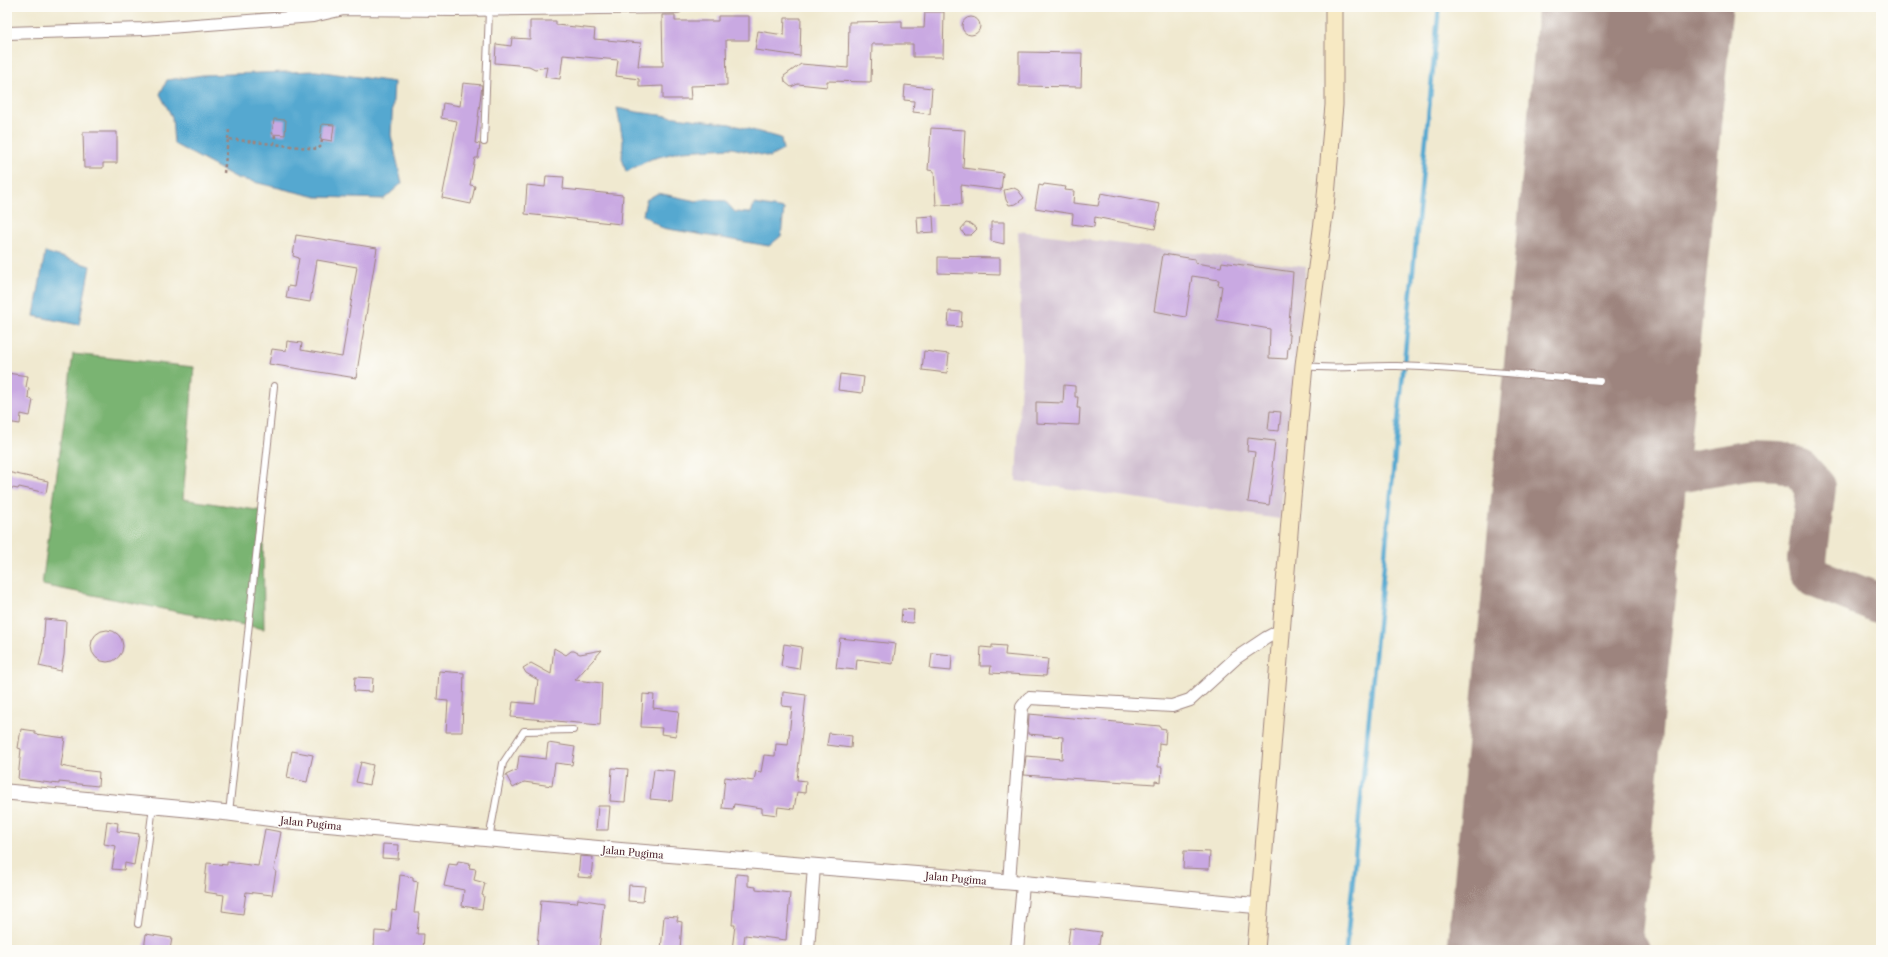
<svg xmlns="http://www.w3.org/2000/svg" width="1888" height="957" font-family="'Libre Caslon Text',serif">
<rect width="100%" height="100%" fill="#fdfcf7"/>
<filter id="ink" filterUnits="userSpaceOnUse"><feTurbulence type="fractalNoise" baseFrequency=".025" numOctaves="2"/><feDisplacementMap in="SourceGraphic" scale="8" xChannelSelector="R" yChannelSelector="G"/><feConvolveMatrix kernelMatrix="1 2 1 2 8 2 1 2 1" color-interpolation-filters="sRGB"/></filter>
<filter id="wash" filterUnits="userSpaceOnUse"><feTurbulence type="fractalNoise" baseFrequency=".012" numOctaves="4" result="noise"/><feDisplacementMap in="SourceGraphic" scale="16" xChannelSelector="R" yChannelSelector="G"/><feGaussianBlur stdDeviation="0.9" result="paint"/><feColorMatrix in="noise" values="0 0 0 0 0 0 0 0 0 0 0 0 0 0 0 0 0 1.4 0 .05"/><feComposite in="paint" operator="in"/></filter>
<g filter="url(#wash)">
<rect width="100%" height="100%" fill="#f0e9d0"/>
<path fill="#cfbdcf" d="M 1018,231 L 1306,267 L 1280,519 L 1016,481 L 1022,359 Z"/>
<path fill="#7ab472" stroke="#626a4e" d="M 73,354 L 194,367 L 183,499 L 263,511 L 264,629 L 42,585 Z"/>
<path fill="#54a8d0" stroke="#4f647e" d="M 316,71 L 394,82 L 391,135 L 402,183 L 384,199 L 317,197 L 237,178 L 174,144 L 172,117 L 160,94 L 167,80 L 203,75 Z
M 617,108 L 637,112 L 730,124 L 781,138 L 783,150 L 770,157 L 732,148 L 682,151 L 651,159 L 626,172 L 622,158 L 623,141 Z
M 658,193 L 696,201 L 707,199 L 725,201 L 735,212 L 751,213 L 754,204 L 784,209 L 781,236 L 769,246 L 662,228 L 643,215 L 646,200 Z
M 45,252 L 90,266 L 79,325 L 34,316 Z"/>
<g fill="none" stroke-linecap="round" stroke-linejoin="round">
<path stroke="#54a8d0" stroke-width="4.5" d="M 1346,950 L 1439,7"/>
<path stroke="#9d847e" stroke-width="40" d="M 1591,488 L 1752,460 L 1780,461 L 1800,469 L 1816,487 L 1807,560 L 1809,571 L 1815,578 L 1881,604
M 1559,817 L 1577,873 L 1597,908 L 1630,950
M 1585,950 L 1595,950"/>
<path stroke="#9d847e" stroke-width="99" d="M 1497,950 L 1588,7
M 1591,950 L 1683,7"/>
</g>
<g id="blocks">
<path fill="#c9a9e2" d="M 925,12 L 944,12 L 943,57 L 913,57 L 913,44 L 872,44 L 871,82 L 827,81 L 827,87 L 798,84 L 791,87 L 785,82 L 784,76 L 801,64 L 848,68 L 849,22 L 902,21 L 902,28 L 924,28 Z
M 662,15 L 675,15 L 675,21 L 718,21 L 718,16 L 749,16 L 749,40 L 726,40 L 727,85 L 690,86 L 691,99 L 663,99 L 663,86 L 639,87 L 639,79 L 616,76 L 618,60 L 563,55 L 560,79 L 545,77 L 547,67 L 535,69 L 529,66 L 495,63 L 496,44 L 511,46 L 512,38 L 530,39 L 530,21 L 556,21 L 556,25 L 595,29 L 594,39 L 641,43 L 638,66 L 663,66 Z
M962 26a9 9 0 1 1 18 0a9 9 0 1 1-18 0Z
M 785,18 L 801,18 L 800,56 L 755,50 L 758,31 L 784,35 Z
M 1019,52 L 1082,53 L 1081,87 L 1019,86 Z
M 463,83 L 482,85 L 475,143 L 480,144 L 478,158 L 475,158 L 470,185 L 475,186 L 471,204 L 442,198 L 457,121 L 441,118 L 443,103 L 460,106 Z
M 905,85 L 932,88 L 930,114 L 913,112 L 914,101 L 904,100 Z
M 274,119 L 286,120 L 285,135 L 272,134 Z
M 322,124 L 334,125 L 332,141 L 320,139 Z
M 931,128 L 965,130 L 963,168 L 1003,173 L 1001,190 L 961,185 L 962,204 L 936,205 L 934,171 L 928,170 Z
M 83,132 L 117,132 L 117,163 L 103,163 L 103,168 L 84,168 Z
M 546,176 L 564,177 L 563,189 L 623,195 L 621,224 L 525,214 L 527,185 L 545,187 Z
M 1044,184 L 1066,187 L 1065,190 L 1074,191 L 1073,203 L 1098,206 L 1101,193 L 1160,204 L 1155,229 L 1095,217 L 1094,227 L 1072,224 L 1073,214 L 1035,208 L 1039,185 L 1043,186 Z
M 1014,188 L 1018,190 L 1024,198 L 1016,204 L 1009,205 L 1006,200 L 1004,190 Z
M 933,216 L 934,232 L 918,233 L 917,217 Z
M 991,222 L 1004,222 L 1004,244 L 991,241 Z
M 966,223 L 971,224 L 977,229 L 971,235 L 965,235 L 963,233 L 961,229 Z
M 296,235 L 377,248 L 356,378 L 269,364 L 272,349 L 286,351 L 287,341 L 302,343 L 301,350 L 342,357 L 357,267 L 317,260 L 310,302 L 286,298 L 288,286 L 294,287 L 299,258 L 293,256 Z
M 1163,254 L 1195,259 L 1195,263 L 1221,267 L 1222,262 L 1293,272 L 1288,335 L 1290,335 L 1289,347 L 1288,347 L 1287,359 L 1269,358 L 1270,329 L 1217,320 L 1222,286 L 1218,285 L 1219,280 L 1192,276 L 1186,317 L 1154,311 Z
M 938,257 L 1000,258 L 1000,275 L 938,273 Z
M 949,311 L 962,312 L 961,327 L 948,326 Z
M 924,351 L 949,354 L 947,373 L 922,370 Z
M 7,373 L 28,376 L 26,387 L 29,388 L 28,398 L 33,400 L 30,416 L 21,414 L 20,424 L 7,422 Z
M 840,374 L 864,377 L 862,393 L 838,390 Z
M 1064,385 L 1075,386 L 1075,397 L 1078,397 L 1077,408 L 1080,408 L 1079,425 L 1036,423 L 1036,402 L 1063,403 Z
M 1270,411 L 1281,412 L 1279,431 L 1268,430 Z
M 1248,438 L 1275,441 L 1272,467 L 1274,468 L 1269,505 L 1248,502 L 1255,452 L 1247,451 Z
M 7,472 L 48,481 L 46,493 L 19,487 L 18,489 L 7,487 Z
M 902,609 L 914,610 L 913,623 L 901,622 Z
M 45,619 L 66,621 L 64,655 L 61,671 L 39,666 L 43,648 Z
M91 646a16 16 0 1 1 32 0a16 16 0 1 1-32 0Z
M 840,638 L 896,644 L 893,664 L 857,659 L 856,670 L 836,668 Z
M 784,644 L 802,647 L 799,669 L 781,666 Z
M 992,645 L 1006,646 L 1005,655 L 1048,659 L 1046,676 L 990,673 L 991,666 L 980,666 L 981,647 L 992,648 Z
M 554,648 L 566,655 L 571,651 L 574,651 L 580,654 L 602,650 L 575,680 L 602,683 L 600,725 L 511,717 L 513,702 L 535,704 L 538,680 L 526,673 L 523,668 L 531,663 L 551,674 Z
M 932,653 L 952,655 L 951,671 L 930,669 Z
M 439,671 L 464,673 L 462,732 L 446,732 L 448,701 L 437,700 Z
M 355,677 L 373,678 L 372,692 L 354,691 Z
M 783,692 L 806,695 L 797,780 L 806,781 L 805,793 L 797,792 L 794,809 L 778,807 L 777,815 L 762,813 L 762,808 L 734,804 L 733,809 L 722,808 L 725,777 L 754,781 L 756,771 L 761,772 L 764,755 L 775,756 L 776,744 L 788,745 L 792,707 L 782,706 Z
M 643,694 L 654,695 L 653,708 L 679,711 L 676,736 L 661,734 L 662,728 L 641,727 Z
M 1029,714 L 1160,726 L 1160,728 L 1166,729 L 1165,744 L 1159,743 L 1158,767 L 1162,767 L 1161,782 L 1155,781 L 1155,784 L 1024,775 L 1026,756 L 1062,759 L 1063,737 L 1028,734 Z
M 21,729 L 35,731 L 35,734 L 65,738 L 61,766 L 81,770 L 99,772 L 98,786 L 59,782 L 59,784 L 18,779 L 21,749 L 18,748 Z
M 829,733 L 852,736 L 851,748 L 827,745 Z
M 548,743 L 575,747 L 572,765 L 555,763 L 552,786 L 524,782 L 513,788 L 506,775 L 517,770 L 519,756 L 546,759 Z
M 292,751 L 313,755 L 307,782 L 287,778 Z
M 361,762 L 373,765 L 369,785 L 356,782 Z
M 612,768 L 628,769 L 625,802 L 610,801 Z
M 654,769 L 675,771 L 672,801 L 650,799 Z
M 598,806 L 610,806 L 608,830 L 596,830 Z
M 107,821 L 118,823 L 117,831 L 139,834 L 134,865 L 125,863 L 124,870 L 112,869 L 116,846 L 104,844 Z
M 265,829 L 281,832 L 274,870 L 276,871 L 272,895 L 246,892 L 243,914 L 222,911 L 224,895 L 204,892 L 207,863 L 227,865 L 227,862 L 258,866 Z
M 383,844 L 399,845 L 398,859 L 382,858 Z
M 1184,851 L 1210,852 L 1209,869 L 1183,868 Z
M 580,856 L 593,857 L 591,878 L 578,877 Z
M 458,861 L 470,863 L 469,868 L 476,869 L 474,880 L 485,883 L 482,895 L 484,896 L 482,909 L 462,906 L 464,890 L 444,886 L 449,864 L 457,865 Z
M 736,874 L 748,875 L 748,886 L 756,887 L 756,889 L 790,893 L 786,940 L 745,935 L 743,950 L 732,950 L 735,925 L 732,925 Z
M 400,875 L 413,877 L 413,881 L 418,882 L 414,913 L 419,913 L 417,934 L 424,934 L 423,950 L 379,950 L 379,947 L 374,947 L 375,931 L 390,932 L 392,910 L 396,911 Z
M 629,885 L 645,886 L 643,902 L 628,901 Z
M 578,899 L 604,903 L 599,950 L 537,947 L 541,900 L 577,903 Z
M 664,916 L 678,917 L 677,921 L 682,922 L 680,950 L 661,950 Z
M 1070,928 L 1101,932 L 1098,950 L 1067,950 Z
M 146,934 L 172,938 L 170,950 L 144,950 Z"/>
</g>
</g>
<g filter="url(#ink)">
<use href="#blocks" fill-opacity="0" stroke="#9d847e" stroke-width="1"/>
<g fill="none" stroke-linecap="round" stroke-linejoin="round">
<defs>
<path id="service" d="M 484,142 L 489,10
M 1306,366 C 1337,370 1366,365 1397,366 C 1465,368 1533,376 1600,381
M 229,813 L 274,386
M 489,839 L 503,763 L 524,731 L 573,730
M 138,924 L 153,806"/>
<path id="minor" d="M 7,33 L 143,29 L 313,16 L 344,9 L 455,10 L 677,7
M 1009,882 L 1022,707 L 1029,698 L 1172,706 L 1190,700 L 1236,658 L 1266,638 L 1281,630
M 808,950 L 814,866
M 1017,950 L 1023,885"/>
<path id="tertiary" d="M 7,792 L 229,813 L 289,821 L 626,851 L 1009,882 L 1260,906"/>
<path id="secondary" d="M 1256,950 L 1290,520 L 1304,365 L 1325,207 L 1334,105 L 1334,7"/>
</defs>
<use href="#service" stroke="#9d847e" stroke-width="8"/>
<use href="#minor" stroke="#9d847e" stroke-width="14"/>
<use href="#tertiary" stroke="#9d847e" stroke-width="17"/>
<use href="#secondary" stroke="#9d847e" stroke-width="19"/>
<path stroke="#9d847e" stroke-width="2.5" stroke-dasharray="3 3" stroke-linecap="butt" d="M 228,139 L 229,130
M 274,144 L 275,134
M 224,173 L 228,139 L 318,149 L 321,146 L 322,140"/>
<use href="#service" stroke="#fff" stroke-width="6"/>
<use href="#minor" stroke="#fff" stroke-width="12"/>
<use href="#tertiary" stroke="#fff" stroke-width="15"/>
<use href="#secondary" stroke="#f7e9c3" stroke-width="17"/>
</g>
</g>
<g text-anchor="middle" stroke-width="3" stroke-linejoin="round" paint-order="stroke">
<g font-size="10" fill="#4a1f2b" stroke="#fdfcf7">
<text transform="translate(311 823) rotate(6)" y="4">Jalan Pugima</text>
<text transform="translate(633 852) rotate(5)" y="4">Jalan Pugima</text>
<text transform="translate(956 878) rotate(5)" y="4">Jalan Pugima</text>
</g>
</g>
<rect width="1888" height="957" fill="none" stroke="#fdfcf7" stroke-width="24"/>
</svg>
